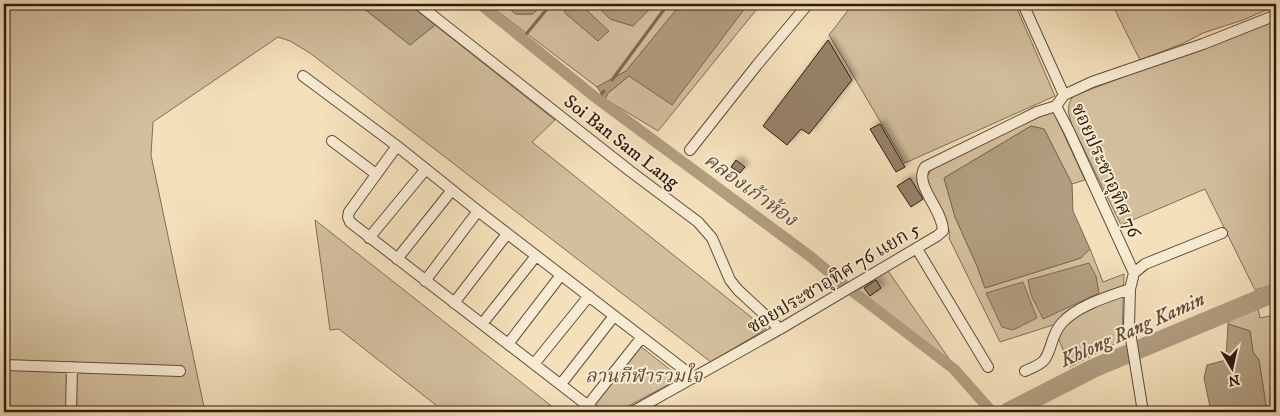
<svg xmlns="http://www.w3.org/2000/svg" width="1280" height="416" font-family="'IM FELL DW Pica','Noto Serif Thai',serif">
<defs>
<filter id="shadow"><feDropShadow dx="4.5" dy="-4.5" stdDeviation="2.5" flood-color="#0004"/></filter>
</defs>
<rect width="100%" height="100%" fill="#f4e0bb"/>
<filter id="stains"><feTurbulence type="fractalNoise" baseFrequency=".004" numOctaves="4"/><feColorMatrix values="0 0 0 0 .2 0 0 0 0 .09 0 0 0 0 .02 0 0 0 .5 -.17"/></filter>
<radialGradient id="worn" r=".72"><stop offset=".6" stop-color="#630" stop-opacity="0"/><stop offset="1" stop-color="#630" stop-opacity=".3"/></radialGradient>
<path fill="#d3bf9e" stroke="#826d56" d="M 4,4 L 358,4 L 410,45 L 435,25 L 555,120 L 532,142 L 766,329 L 711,362 L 310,53 L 290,41 L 278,37 L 153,122 L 151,155 L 205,412 L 4,412 Z
M 488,4 L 503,4 L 516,14 L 533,14 L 542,4 L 571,4 L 564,12 L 598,41 L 608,31 L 580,4 L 595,4 L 610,19 L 633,26 L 655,4 L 681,4 L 626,71 L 597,87 Z
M 748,4 L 761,4 L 658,131 L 605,99 L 608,93 L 629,76 L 672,104 Z
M 853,4 L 1015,4 L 1055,96 L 905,163 L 829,35 Z
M 1112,4 L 1276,4 L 1276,6 L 1243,20 L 1203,33 L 1184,43 L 1140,60 Z
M 1276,19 L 1276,284 L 1255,290 L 1205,189 L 1121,225 L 1072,125 C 1068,113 1066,107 1073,96 Z
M 1053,111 L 1085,180 L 1072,184 L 1044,129 L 1031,126 L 944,178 L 955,217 L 977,266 L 985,288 L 1081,258 L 1090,249 L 1103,282 L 1124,274 L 1122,340 L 1070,367 L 1053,325 L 1000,342 L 949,238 L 950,233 L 929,184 L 927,177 L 933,166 L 1046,112 Z
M 315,220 L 559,412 L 432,412 L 437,406 L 339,329 L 330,330 Z
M 888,271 L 950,360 L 945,358 L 855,292 Z
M 1248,308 L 1258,308 L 1260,318 L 1276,315 L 1276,412 L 1267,412 L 1259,360 L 1253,352 L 1250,331 L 1228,324 L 1232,315 Z
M 640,346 L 681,378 L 617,412 L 600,412 L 592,406 Z"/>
<path fill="#b19d80" stroke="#7d6952" d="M 358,4 L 409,4 L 435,25 L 410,45 Z
M 503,4 L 542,4 L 533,14 L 516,14 Z
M 571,4 L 580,4 L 609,31 L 598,41 L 564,12 Z
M 595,4 L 655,4 L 633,26 L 610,19 Z
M 681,4 L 748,4 L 672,105 L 629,76 L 608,93 L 605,99 L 597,87 L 626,71 Z
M 1031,126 L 1044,129 L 1072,184 L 1073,211 L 1090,249 L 1081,258 L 985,288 L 977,266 L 955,217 L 944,178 Z
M 1089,263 L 1096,276 L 1099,293 L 1043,319 L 1031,295 L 1028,280 Z
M 1023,282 L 1037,318 L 1013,330 L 1002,327 L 986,293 Z
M 1228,324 L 1250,331 L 1253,352 L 1259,360 L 1267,412 L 1211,412 L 1204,378 L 1207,365 L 1226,360 Z"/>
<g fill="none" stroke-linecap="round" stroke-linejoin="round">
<path stroke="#7d6952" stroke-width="3" d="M 523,38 L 551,4
M 612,80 L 668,4
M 598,99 L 604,91"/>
<path stroke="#b19d80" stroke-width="11" d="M 480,4 L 595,97 L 811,257 L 843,284 L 954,369 L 992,412"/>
<path stroke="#b19d80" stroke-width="19" d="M 1008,412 L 1094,368 L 1276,292"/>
</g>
<path fill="#968168" stroke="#301b0e" filter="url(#shadow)" d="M 828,40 L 852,80 L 809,134 L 801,129 L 787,145 L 763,126 Z
M 880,124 L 905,167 L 896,172 L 870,129 Z
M 736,160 L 745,167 L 740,173 L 731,167 Z
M 910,178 L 923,199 L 911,207 L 897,186 Z
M 876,280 L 881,288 L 870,296 L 864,288 Z"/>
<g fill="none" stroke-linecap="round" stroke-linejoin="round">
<defs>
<path id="minor" d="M 418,4 L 630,171 L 698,222 L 712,238 L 730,280 L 738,290 L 780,329
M 1023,4 L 1064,95
M 303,76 L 397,146 L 478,211 L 695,378
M 332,141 L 376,174
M 397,146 L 349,212 L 348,217 L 350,222 L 596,412
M 690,150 L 757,65 L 808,4
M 369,238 L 426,169
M 917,249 L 988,367
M 397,259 L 452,190
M 1134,273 L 1145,264 L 1222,233
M 425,281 L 478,211
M 454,303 L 507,234
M 482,324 L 536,256
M 508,344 L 561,275
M 534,364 L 589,296
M 4,365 L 180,371
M 1025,371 C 1032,368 1041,365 1045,359 C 1052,349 1051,336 1061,324 C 1076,306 1109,296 1130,289
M 561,384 L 614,316
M 588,405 L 642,337
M 71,412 L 72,367
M 632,412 L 780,329 L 937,236 L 943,231 C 943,209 913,185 925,167 L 1037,112 L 1056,106
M 1143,412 L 1129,326 L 1130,289 L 1134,273 L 1069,131 L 1056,106 L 1064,95 L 1092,82 L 1203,44 L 1276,15"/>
</defs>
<use href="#minor" stroke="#614c39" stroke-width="12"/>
<use href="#minor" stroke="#f8ebd3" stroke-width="10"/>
</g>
<g text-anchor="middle" stroke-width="4" stroke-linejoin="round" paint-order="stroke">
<g font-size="19" fill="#301b0e" stroke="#f8ebd3">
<text transform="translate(622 141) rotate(38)" y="7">Soi Ban Sam Lang</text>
<text transform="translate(1107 170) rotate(66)" y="7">ซอยประชาอุทิศ 76</text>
<text transform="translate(833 277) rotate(-31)" y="7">ซอยประชาอุทิศ 76 แยก 5</text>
</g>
<g font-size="19" font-style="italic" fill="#614c39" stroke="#f8ebd3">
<text x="644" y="382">ลานกีฬารวมใจ</text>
</g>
<g font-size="20" font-style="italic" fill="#644f3c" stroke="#f8ebd3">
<text transform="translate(751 189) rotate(36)" y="7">คลองเก้าห้อง</text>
<text transform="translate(1132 329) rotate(-24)" y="7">Khlong Rang Kamin</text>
</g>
</g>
<rect width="1280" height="416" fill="none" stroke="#f4e0bb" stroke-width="20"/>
<rect x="5" y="5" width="1270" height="406" fill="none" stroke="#301b0e" stroke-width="2.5"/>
<rect x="10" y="10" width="1260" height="396" fill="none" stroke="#301b0e"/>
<g transform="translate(1232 368) rotate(171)" stroke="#f8ebd3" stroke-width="4" paint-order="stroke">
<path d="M0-4L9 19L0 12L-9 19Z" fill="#301b0e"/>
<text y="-8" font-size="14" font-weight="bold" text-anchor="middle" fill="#301b0e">N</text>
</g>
<rect width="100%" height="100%" filter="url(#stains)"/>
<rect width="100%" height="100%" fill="url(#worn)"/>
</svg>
